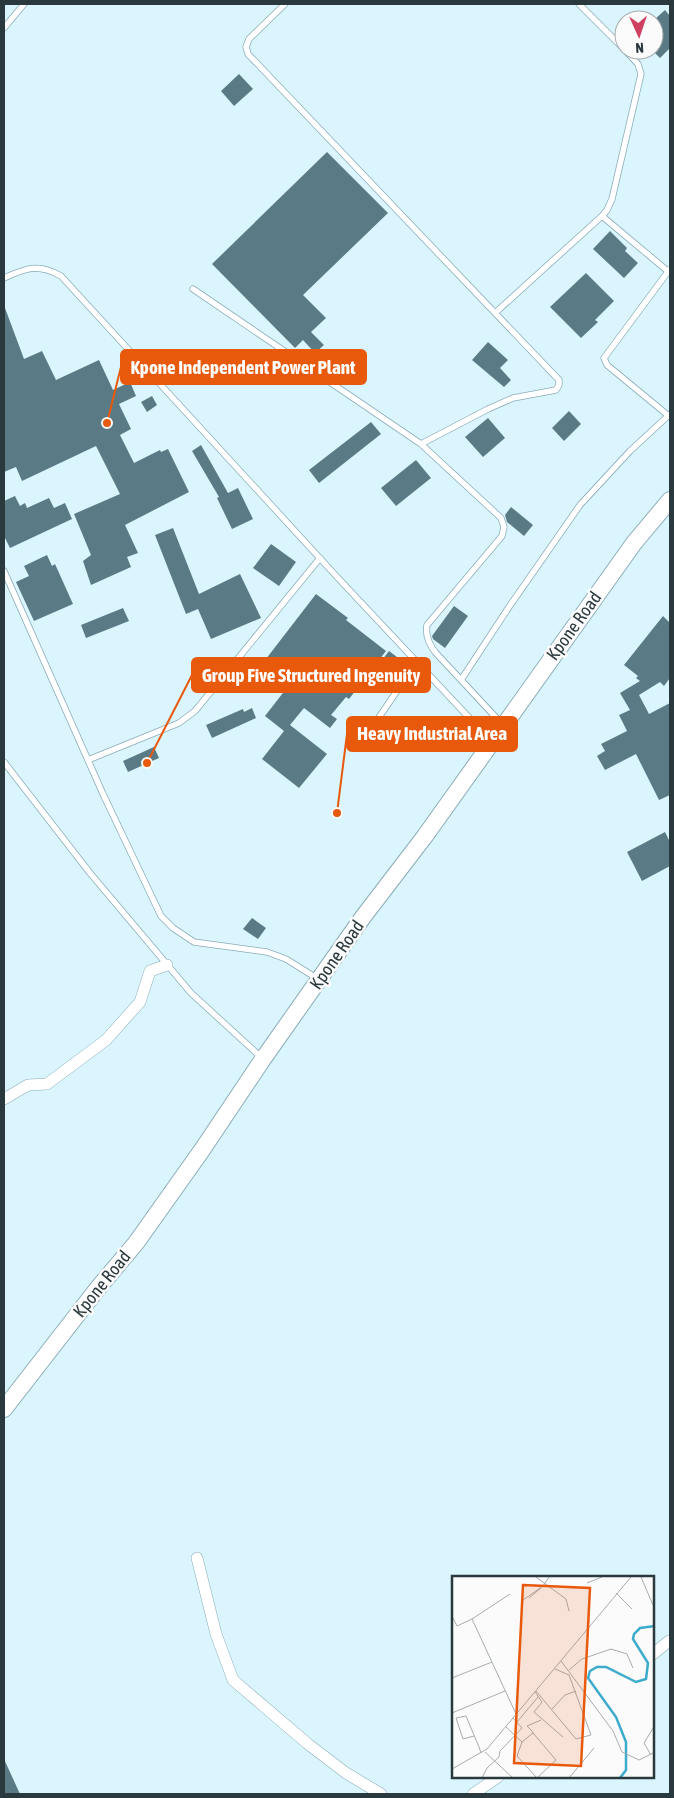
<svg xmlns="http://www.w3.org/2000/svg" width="674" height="1798" font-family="'Asap Condensed',sans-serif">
<rect width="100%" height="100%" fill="#fbfbfb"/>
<path fill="#daf5fe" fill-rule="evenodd" d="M 4,4 L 670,4 L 670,1794 L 4,1794 ZM 624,20 L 654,20 L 654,50 L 624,50 ZM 453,1577 L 653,1577 L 653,1777 L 453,1777 Z"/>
<path fill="#5a7b86" d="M 665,10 L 670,16 L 670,48 L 660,58 L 654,52 L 654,20 Z
M 239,74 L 253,89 L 234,106 L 221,91 Z
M 327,152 L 388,213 L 303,295 L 326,318 L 311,332 L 324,345 L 315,353 L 303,340 L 295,348 L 212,264 Z
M 610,231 L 627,248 L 625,251 L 638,263 L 624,278 L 593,249 Z
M 586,273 L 614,301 L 595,320 L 598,322 L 581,338 L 550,307 Z
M 5,308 L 24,359 L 42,351 L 56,380 L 99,360 L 113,390 L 130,382 L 136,396 L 119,404 L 131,429 L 120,435 L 134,463 L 160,450 L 161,452 L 168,449 L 189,492 L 125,525 L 138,553 L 127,557 L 131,567 L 91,585 L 83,561 L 91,555 L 74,514 L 120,494 L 96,446 L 22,481 L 16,467 L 4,472 Z
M 488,342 L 508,360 L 500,368 L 511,380 L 504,387 L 472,360 Z
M 152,396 L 157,405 L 147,412 L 141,402 Z
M 569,411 L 581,424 L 564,441 L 552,428 Z
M 488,418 L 505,438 L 483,457 L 465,437 Z
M 371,422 L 381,434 L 319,483 L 309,470 Z
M 201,445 L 228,493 L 238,488 L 253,519 L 232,529 L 217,498 L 219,497 L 192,451 Z
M 416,460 L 431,478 L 396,506 L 381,488 Z
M 15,496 L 20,506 L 25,503 L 27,508 L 49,498 L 54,508 L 65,503 L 72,519 L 10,548 L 4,536 L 4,501 Z
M 511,507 L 533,525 L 524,536 L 507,522 L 505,515 Z
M 173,528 L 199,594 L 240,574 L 261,618 L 211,639 L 198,609 L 186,614 L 155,535 Z
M 271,544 L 296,562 L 279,586 L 253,568 Z
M 47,555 L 52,566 L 55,564 L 73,604 L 34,621 L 16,582 L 29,576 L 24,566 Z
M 316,594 L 348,618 L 346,620 L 386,651 L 349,699 L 346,697 L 331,715 L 337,719 L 330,728 L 304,708 L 290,725 L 327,754 L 299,788 L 262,759 L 284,731 L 265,716 L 286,689 L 259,668 Z
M 454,606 L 468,616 L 445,648 L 433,639 L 432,636 Z
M 123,608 L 129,621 L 86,638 L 81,625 Z
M 663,616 L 670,623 L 670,678 L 664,686 L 660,682 L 639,695 L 649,714 L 670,703 L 670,795 L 659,800 L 636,754 L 605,770 L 597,756 L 605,751 L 601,744 L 627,731 L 619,715 L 630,710 L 620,693 L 640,681 L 636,678 L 638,676 L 624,665 Z
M 389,651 L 401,660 L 394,670 L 382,660 Z
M 252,708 L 256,718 L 212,738 L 206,725 L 243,709 L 244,712 Z
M 154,747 L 159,758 L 128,772 L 123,761 Z
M 665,832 L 670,842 L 670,866 L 642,881 L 627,852 Z
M 252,918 L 266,928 L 258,939 L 243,929 Z
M 4,1759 L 20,1794 L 4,1794 Z"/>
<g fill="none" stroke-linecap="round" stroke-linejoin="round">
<defs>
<path id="lane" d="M 285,4 L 249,39 L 246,47 L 248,54 L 559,380 L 559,385 L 556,390 L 513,398 L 488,409 L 421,444
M 579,4 L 624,49
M 4,28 L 24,4
M 602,216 L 670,273
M 670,269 L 604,358 L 607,365 L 670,417
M 4,278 C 26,268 38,263 61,276 L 338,578 L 491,741
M 193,289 L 421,444 L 501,518 L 504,527 L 502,536 L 427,625 C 425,636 429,644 435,652 L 502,724
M 495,313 L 602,216 L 607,210 L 612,199 L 641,74 L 638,64 L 625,50
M 4,571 L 103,794 L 161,916 L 173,928 L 194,942 L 267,952 L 286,959 L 318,979
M 461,680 L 509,607 L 580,505 L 630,451 L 669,415
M 371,729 L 401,685 L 402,672 L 414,659
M 88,760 L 179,723 L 195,711 L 320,558
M 4,762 L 90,873 L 191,993 L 262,1058"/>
<path id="street" d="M 4,1099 L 28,1085 L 47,1084 L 106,1040 L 140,1002 L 150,971 L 167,965
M 197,1558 L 216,1634 L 233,1680 L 308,1744 L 346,1773 L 381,1794
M 653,1654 L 669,1641
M 473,1794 L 498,1777"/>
<path id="secondary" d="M 4,1409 L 98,1288 L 136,1243 L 202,1150 L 263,1059 L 363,917 L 425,836 L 634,543 L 670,500"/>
</defs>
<use href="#lane" stroke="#8aacb8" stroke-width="7"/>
<use href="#street" stroke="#8aacb8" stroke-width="12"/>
<use href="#secondary" stroke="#8aacb8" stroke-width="18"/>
<use href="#lane" stroke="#fff" stroke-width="5.5"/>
<use href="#street" stroke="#fff" stroke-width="11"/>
<use href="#secondary" stroke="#fff" stroke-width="16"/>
</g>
<g text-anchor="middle" stroke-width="5" stroke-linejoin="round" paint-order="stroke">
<g font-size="18" fill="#2a393d" stroke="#fbfbfb">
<text transform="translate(574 626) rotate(-54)" y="6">Kpone Road</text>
<text transform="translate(337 955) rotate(-55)" y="6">Kpone Road</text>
<text transform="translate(102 1284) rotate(-51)" y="6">Kpone Road</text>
</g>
</g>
<g transform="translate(452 1576)">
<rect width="202" height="202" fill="#fbfbfb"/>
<path fill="none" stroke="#3dabcb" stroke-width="2.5" d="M 168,202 L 174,194 L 174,166 L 164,141 L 136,102 L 138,95 L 145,91 L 154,91 L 184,106 L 194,103 L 196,87 L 181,63 L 182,58 L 188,52 L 203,50"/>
<path fill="none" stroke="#a7adaf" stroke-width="1" d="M 84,1 L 114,23 L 117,35M 189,1 L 201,29M 135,7 L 150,1M 164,17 L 180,33M 77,22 L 89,12M 71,24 L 91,10 L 97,1M 0,40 L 5,50 L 20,43 L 64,138M 20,43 L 58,18M 109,85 L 161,155 L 170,176 L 187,184 L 203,176M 117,94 L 130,83 L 159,73 L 175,78 L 181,92M 0,102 L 40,86M 84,115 L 124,163 L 139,159 L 117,99 L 103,93M 83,116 L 90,126 L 82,136 L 111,161M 100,133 L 113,119 L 124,115M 0,137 L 53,115M 65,146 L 86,121M 54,151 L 70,166M 81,157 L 70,166 L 65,180 L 85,202 L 104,184 L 81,157 L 80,155 L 75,150 L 89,144M 22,160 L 11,163 L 4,142 L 14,140 L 27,171 L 29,177M 33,176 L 61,202M 199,179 L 192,167 L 203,149M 0,193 L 35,173 L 179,1M 30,202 L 35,192 L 47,181 L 48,175 L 70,152 L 61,142M 117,202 L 142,172"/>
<path fill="#e8590c" fill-opacity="0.15" stroke="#e8590c" stroke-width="2.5" d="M 71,9 L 138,12 L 129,190 L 62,187 Z"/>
<rect width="202" height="202" fill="none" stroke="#2a393d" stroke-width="2.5"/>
</g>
<path fill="none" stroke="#e8590c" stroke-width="2" d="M107 423L121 367M147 763L192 675M337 813L347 734"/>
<g fill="#e8590c" stroke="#fbfbfb" stroke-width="2">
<circle cx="107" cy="423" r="5"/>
<circle cx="147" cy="763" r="5"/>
<circle cx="337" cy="813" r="5"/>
</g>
<g fill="#e8590c" stroke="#e8590c" stroke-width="2">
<rect x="121" y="350" width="245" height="34" rx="5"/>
<rect x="192" y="658" width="238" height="34" rx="5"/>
<rect x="347" y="717" width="170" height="34" rx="5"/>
</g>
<g font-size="19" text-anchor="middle" font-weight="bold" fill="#fff">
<text x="243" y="374">Kpone Independent Power Plant</text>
<text x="311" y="682">Group Five Structured Ingenuity</text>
<text x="432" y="740">Heavy Industrial Area</text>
</g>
<rect width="674" height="1798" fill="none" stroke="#2a393d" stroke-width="10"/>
<g transform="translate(639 35) rotate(177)"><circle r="24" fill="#fbfbfb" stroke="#a7adaf"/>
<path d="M0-4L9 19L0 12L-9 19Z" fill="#cf4061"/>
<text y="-8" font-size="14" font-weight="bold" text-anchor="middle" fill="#2a393d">N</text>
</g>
</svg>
